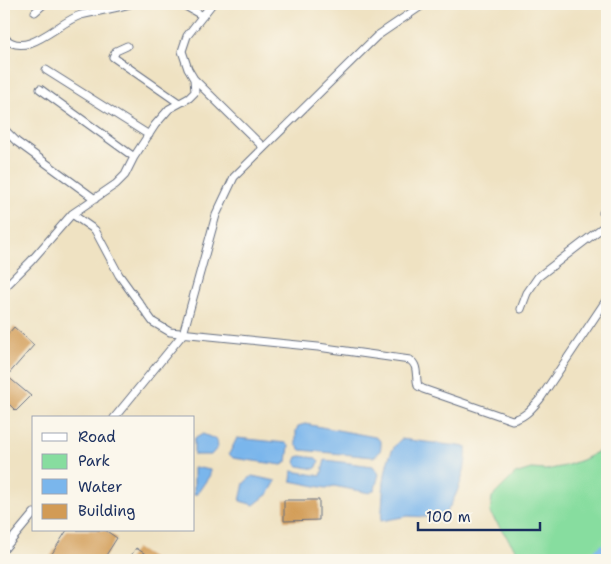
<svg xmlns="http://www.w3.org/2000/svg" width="611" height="564" font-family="'Shantell Sans',sans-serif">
<rect width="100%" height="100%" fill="#fbf7ec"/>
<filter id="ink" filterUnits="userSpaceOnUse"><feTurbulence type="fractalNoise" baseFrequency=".02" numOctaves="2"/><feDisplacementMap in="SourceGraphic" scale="10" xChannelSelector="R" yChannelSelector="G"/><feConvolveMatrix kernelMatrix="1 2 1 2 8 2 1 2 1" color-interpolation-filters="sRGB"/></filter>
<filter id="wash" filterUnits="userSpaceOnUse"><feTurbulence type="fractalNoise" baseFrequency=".0096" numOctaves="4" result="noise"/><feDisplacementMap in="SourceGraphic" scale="20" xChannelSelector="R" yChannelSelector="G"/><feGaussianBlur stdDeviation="1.12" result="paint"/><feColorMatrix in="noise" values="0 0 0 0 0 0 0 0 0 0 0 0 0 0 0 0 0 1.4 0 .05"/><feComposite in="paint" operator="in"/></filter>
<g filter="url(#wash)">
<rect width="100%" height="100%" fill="#efe2c2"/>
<path fill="#87dd9f" stroke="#51867e" d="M 607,447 L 607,560 L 520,560 L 518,553 L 490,513 L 492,497 L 515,474 L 531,469 L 546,470 L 565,466 L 582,460 Z"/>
<path fill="#7ab6ec" stroke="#4a72a5" d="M 305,424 L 375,437 L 381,441 C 381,449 381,453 373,457 L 301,450 L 296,445 L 296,431 L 298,426 Z
M 203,434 L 217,440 L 218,447 L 211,455 L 194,455 L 194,439 Z
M 237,438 L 286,443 L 289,446 L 287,462 L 282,465 L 233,458 L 229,454 Z
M 401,439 L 466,447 C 468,470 456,498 443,518 L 408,516 L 381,521 C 384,496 381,457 401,439 Z
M 301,456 L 316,458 L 319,461 L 317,467 L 314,469 L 299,466 L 295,462 L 297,457 Z
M 325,460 L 373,466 L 379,474 L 375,489 L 370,493 L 334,486 L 326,488 L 291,481 L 292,471 L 321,476 Z
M 194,467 L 210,470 L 210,475 L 197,494 L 194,494 Z
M 252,476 L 276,481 L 269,493 L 254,505 L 240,501 L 244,483 Z"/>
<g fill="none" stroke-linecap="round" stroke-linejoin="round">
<path stroke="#7ab6ec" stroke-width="15" d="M 594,560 L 607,550"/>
</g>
<g id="blocks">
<path fill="#d29b55" d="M 14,327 L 34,345 L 7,376 L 31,396 L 16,411 L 4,399 L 4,339 Z
M 284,500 L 319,500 L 319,520 L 284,521 Z
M 67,530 L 105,530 L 117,538 L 103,560 L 48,560 Z
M 136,548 L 155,560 L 128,560 Z"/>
</g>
</g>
<g filter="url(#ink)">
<use href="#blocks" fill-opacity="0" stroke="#656e81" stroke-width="1"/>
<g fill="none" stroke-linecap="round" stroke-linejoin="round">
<defs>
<path id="minor" d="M 182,4 L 203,16
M 35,12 L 44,4
M 4,37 C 26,61 59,21 81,15 C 97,11 114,9 130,4
M 127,46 L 116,51 L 113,57 L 179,103
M 46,70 L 149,135
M 194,79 L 263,147
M 40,89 L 134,157
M 4,129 L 17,142 L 95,199
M 603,213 L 607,209
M 72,214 L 95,230 L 119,275 L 153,322 L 170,332 L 318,347 L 410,360 C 419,366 415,376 418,386 L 423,389 L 512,420 C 525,418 532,408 540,399 L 607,299
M 4,288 L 31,261 L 72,214 L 116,184 L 125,175 L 134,157 L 155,125 L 169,109 L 189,98 L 195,92 L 194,79 L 188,69 L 182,51 L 187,36 L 212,4
M 521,309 L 527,293 L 538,277 L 607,224
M 114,418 L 183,334 L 216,215 L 234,177 L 377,36 L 424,4
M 4,549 L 34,513"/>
</defs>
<use href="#minor" stroke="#656e81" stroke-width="9"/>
<use href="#minor" stroke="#fff" stroke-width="7"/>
</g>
</g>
<rect width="611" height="564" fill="none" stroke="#fbf7ec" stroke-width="20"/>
<rect x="32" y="416" width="162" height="115" fill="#fbf7ec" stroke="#a1a7b3"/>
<rect x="42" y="433" width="25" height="8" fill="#ffffff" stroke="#a1a7b3"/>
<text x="78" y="442" font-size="15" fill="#1b2f5e">Road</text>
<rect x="42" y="454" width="25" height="15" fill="#87dd9f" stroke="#a1a7b3"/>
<text x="78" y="466" font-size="15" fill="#1b2f5e">Park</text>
<rect x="42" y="479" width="25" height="15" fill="#7ab6ec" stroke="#a1a7b3"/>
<text x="78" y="492" font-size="15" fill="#1b2f5e">Water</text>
<rect x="42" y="504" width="25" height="15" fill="#d29b55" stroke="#a1a7b3"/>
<text x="78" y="516" font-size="15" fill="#1b2f5e">Building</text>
<path d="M418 522v8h122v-8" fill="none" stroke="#1b2f5e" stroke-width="2.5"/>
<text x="426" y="522" font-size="15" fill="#1b2f5e" stroke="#fbf7ec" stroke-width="4" paint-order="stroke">100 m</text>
</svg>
